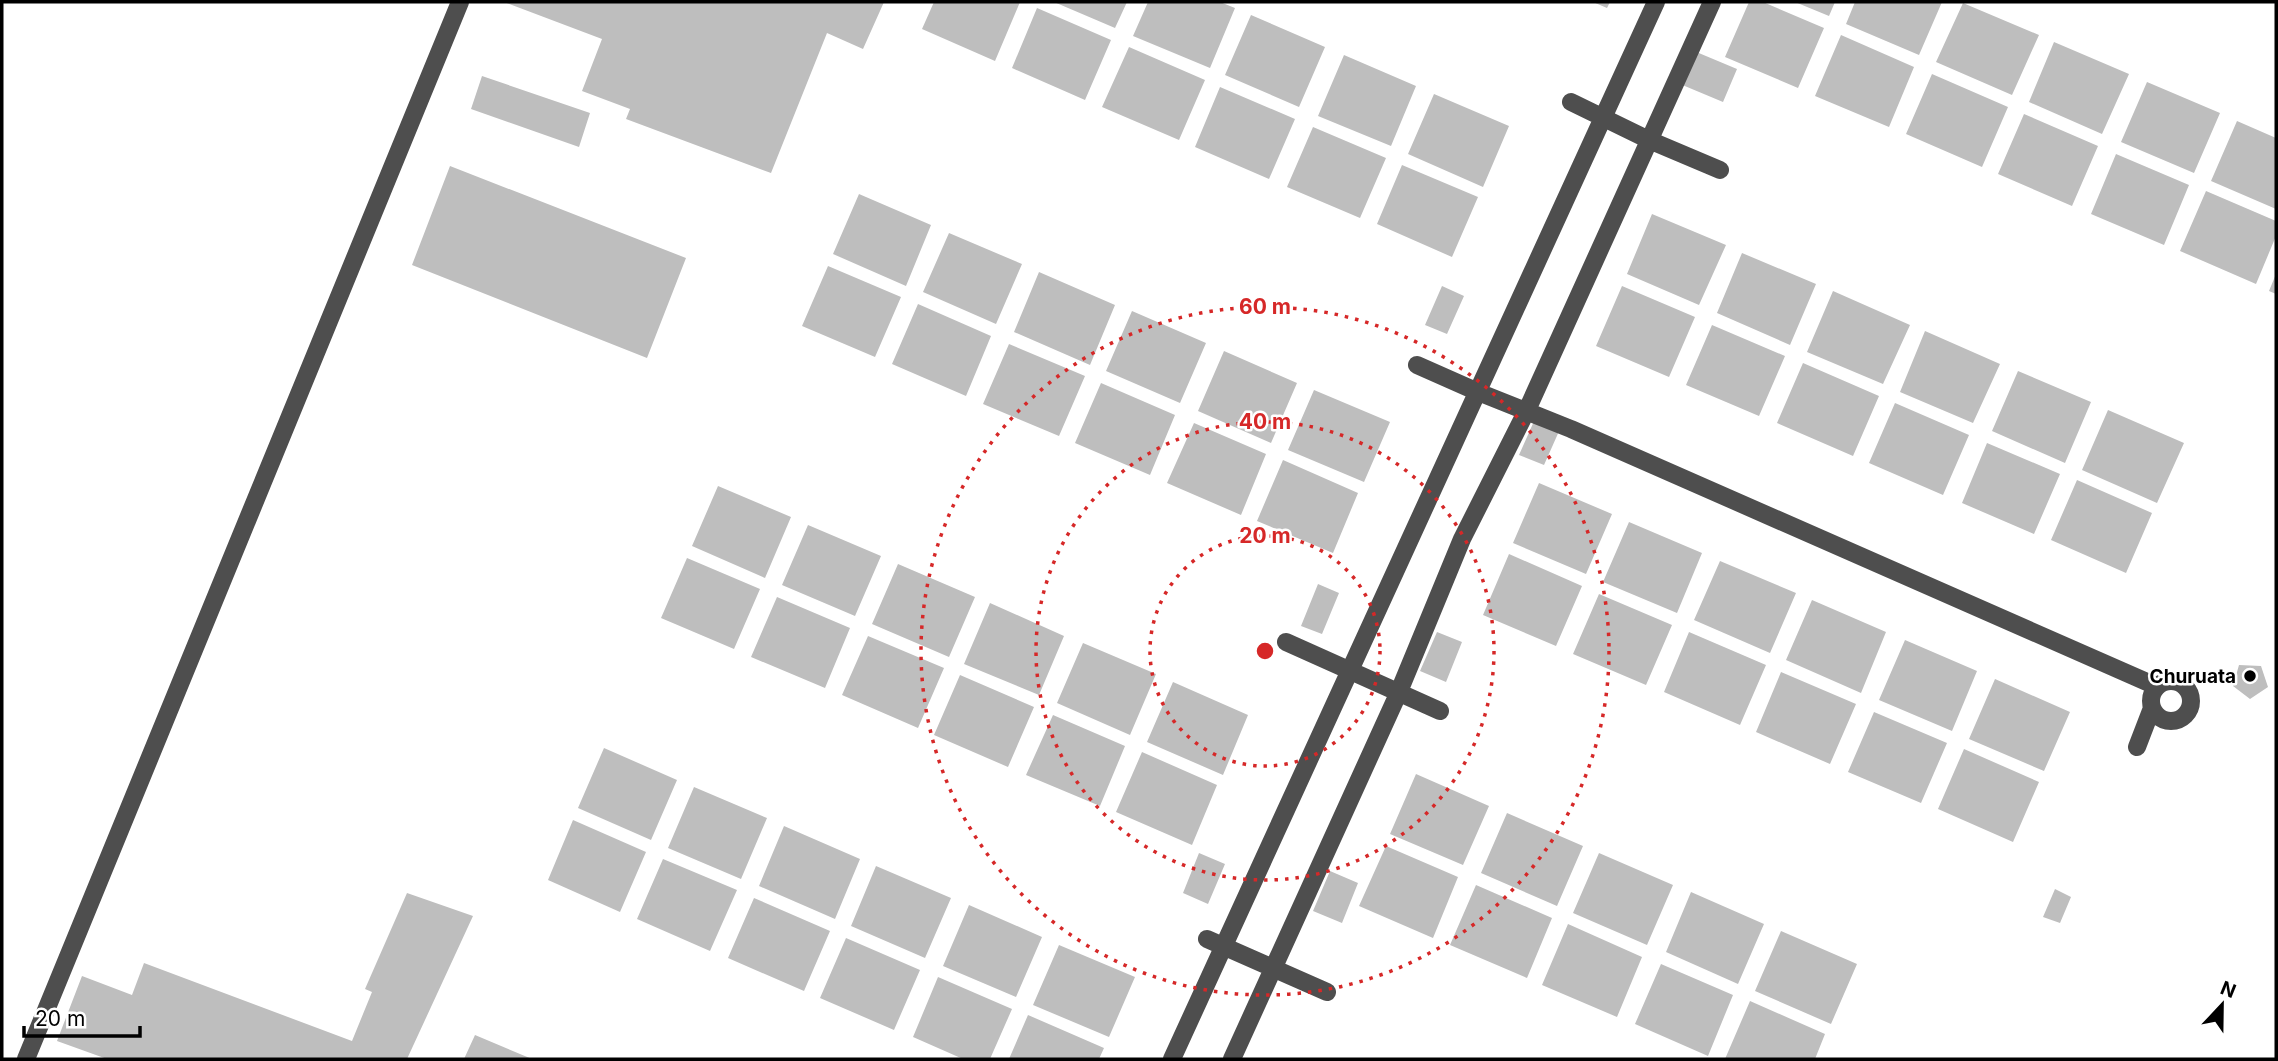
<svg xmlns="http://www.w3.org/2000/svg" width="2278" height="1061" font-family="Inter,sans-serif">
<rect width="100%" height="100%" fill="#fff"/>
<path fill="#bebebe" d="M 504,2 L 884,2 L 863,49 L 827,33 L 771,173 L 626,119 L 630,109 L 582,91 L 602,39 Z
M 934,2 L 1020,2 L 995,61 L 922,29 Z
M 1054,2 L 1127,2 L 1115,28 Z
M 1148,2 L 1220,2 L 1235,8 L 1210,68 L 1133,36 Z
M 1593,2 L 1610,2 L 1607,8 Z
M 1749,2 L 1763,2 L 1824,28 L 1798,88 L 1725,57 Z
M 1795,2 L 1835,2 L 1829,16 Z
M 1855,2 L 1942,2 L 1919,55 L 1846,24 Z
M 1963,3 L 2039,35 L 2012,95 L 1936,62 Z
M 1037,8 L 1111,40 L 1085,100 L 1012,68 Z
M 1251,15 L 1325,47 L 1299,107 L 1225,75 Z
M 1841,35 L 1914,67 L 1889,127 L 1815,96 Z
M 2054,42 L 2129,74 L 2102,134 L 2029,102 Z
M 1129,47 L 1205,80 L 1179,140 L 1102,107 Z
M 1694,51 L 1737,69 L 1723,102 L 1680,84 Z
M 1344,55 L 1416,86 L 1391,146 L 1318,116 Z
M 1932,74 L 2008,107 L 1982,167 L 1906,134 Z
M 482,76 L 590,113 L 579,147 L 471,109 Z
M 2147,82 L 2220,113 L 2194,173 L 2121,142 Z
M 1220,87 L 1295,119 L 1269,179 L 1195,147 Z
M 1434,94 L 1509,126 L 1483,187 L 1408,154 Z
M 2024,114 L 2098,146 L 2072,206 L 1998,174 Z
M 2237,121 L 2276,138 L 2276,209 L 2211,181 Z
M 1313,127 L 1386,158 L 1360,218 L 1287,187 Z
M 2116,154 L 2189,185 L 2164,245 L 2091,214 Z
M 1402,165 L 1478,197 L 1452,257 L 1377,224 Z
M 450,166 L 686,258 L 647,358 L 412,265 Z
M 2206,191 L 2276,221 L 2276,236 L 2256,284 L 2180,251 Z
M 859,194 L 931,225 L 906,286 L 833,254 Z
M 1652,214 L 1726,245 L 1699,305 L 1627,274 Z
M 949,233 L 1022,264 L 996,324 L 923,292 Z
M 1742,253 L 1816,284 L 1790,345 L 1717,313 Z
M 828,266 L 901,297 L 875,357 L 802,326 Z
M 1039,272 L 1115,305 L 1090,365 L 1014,332 Z
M 2276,274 L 2276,294 L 2269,291 Z
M 1442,286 L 1464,296 L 1447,334 L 1425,325 Z
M 1622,286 L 1695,317 L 1669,377 L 1596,346 Z
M 1833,291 L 1910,325 L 1883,384 L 1807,352 Z
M 918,304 L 991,336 L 966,396 L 892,364 Z
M 1132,311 L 1206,343 L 1180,403 L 1106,371 Z
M 1712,325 L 1785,356 L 1759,416 L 1686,385 Z
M 1925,331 L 2000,364 L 1973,423 L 1900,392 Z
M 1009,344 L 1085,376 L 1059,436 L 983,404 Z
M 1224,351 L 1297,383 L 1271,443 L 1198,411 Z
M 1803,363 L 1879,396 L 1853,456 L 1777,423 Z
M 2018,371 L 2091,402 L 2065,463 L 1992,431 Z
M 1101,383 L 1175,415 L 1150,475 L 1075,443 Z
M 1314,390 L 1390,422 L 1364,482 L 1288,450 Z
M 1895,403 L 1969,435 L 1943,495 L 1869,463 Z
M 2108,410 L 2184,443 L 2157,503 L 2082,470 Z
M 1535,419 L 1560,429 L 1544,465 L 1519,455 Z
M 1194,423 L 1266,454 L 1241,515 L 1167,483 Z
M 1987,443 L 2060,474 L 2034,534 L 1962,503 Z
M 1283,460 L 1358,493 L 1333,553 L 1257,521 Z
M 2077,480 L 2152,513 L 2126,573 L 2051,540 Z
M 1539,483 L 1612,514 L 1586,574 L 1513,543 Z
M 718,486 L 791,517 L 765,578 L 692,546 Z
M 1629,522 L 1702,553 L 1677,613 L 1603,582 Z
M 808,525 L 881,556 L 855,616 L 782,585 Z
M 1509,554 L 1582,586 L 1556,646 L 1483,615 Z
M 687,558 L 760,589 L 734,649 L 661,618 Z
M 1720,561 L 1796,593 L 1770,653 L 1694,620 Z
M 898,564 L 975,597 L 949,657 L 872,624 Z
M 1318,584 L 1339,593 L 1322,634 L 1301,626 Z
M 1599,594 L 1672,625 L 1646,685 L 1573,654 Z
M 777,597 L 850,628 L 825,688 L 751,657 Z
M 1812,600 L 1886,632 L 1861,693 L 1786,660 Z
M 990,603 L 1064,636 L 1039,695 L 964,664 Z
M 1437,632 L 1462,642 L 1446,682 L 1420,671 Z
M 1689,632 L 1766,665 L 1740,725 L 1664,692 Z
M 868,636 L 944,668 L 918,728 L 842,695 Z
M 1905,640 L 1977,671 L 1952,731 L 1879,700 Z
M 1083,643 L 1156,674 L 1130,735 L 1057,703 Z
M 2239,665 L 2261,666 L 2268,687 L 2250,699 L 2233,686 Z
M 1781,672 L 1856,704 L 1830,764 L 1756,732 Z
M 960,675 L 1034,707 L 1008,767 L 934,735 Z
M 1995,679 L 2070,712 L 2044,771 L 1969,739 Z
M 1173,682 L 1248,715 L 1223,775 L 1147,742 Z
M 1874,712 L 1947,743 L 1921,803 L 1848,772 Z
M 1053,715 L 1125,746 L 1100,806 L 1026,775 Z
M 604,748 L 677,780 L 651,840 L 578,808 Z
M 1964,749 L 2039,782 L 2013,842 L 1938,809 Z
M 1142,752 L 1217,785 L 1192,845 L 1116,812 Z
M 1416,774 L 1489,806 L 1463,865 L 1390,834 Z
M 694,787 L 767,818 L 741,879 L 668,848 Z
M 1507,813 L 1583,846 L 1557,906 L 1481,873 Z
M 573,820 L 646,852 L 620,912 L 548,880 Z
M 784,826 L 860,859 L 835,919 L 759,886 Z
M 1386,846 L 1458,877 L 1433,938 L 1359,906 Z
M 1199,853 L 1225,864 L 1208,904 L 1183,893 Z
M 1599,853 L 1673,885 L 1647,945 L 1573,913 Z
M 663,859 L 737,890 L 710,951 L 637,919 Z
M 876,866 L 951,898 L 925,958 L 851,926 Z
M 1330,871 L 1358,883 L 1342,923 L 1313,911 Z
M 1476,885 L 1552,918 L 1527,978 L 1450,945 Z
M 2055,889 L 2071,897 L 2060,923 L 2043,917 Z
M 1691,892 L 1764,924 L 1738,984 L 1666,952 Z
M 407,893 L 473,916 L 407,1059 L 107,1059 L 57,1041 L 82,976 L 132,995 L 144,963 L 352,1041 L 372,992 L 365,989 Z
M 754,898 L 830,931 L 804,991 L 728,958 Z
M 969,905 L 1042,937 L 1016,997 L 943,966 Z
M 1568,924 L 1642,957 L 1617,1017 L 1542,985 Z
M 1781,931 L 1857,964 L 1831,1024 L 1755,991 Z
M 846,938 L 920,970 L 894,1030 L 820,998 Z
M 1059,945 L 1135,977 L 1109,1037 L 1033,1005 Z
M 1661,964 L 1733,995 L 1708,1056 L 1635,1024 Z
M 938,977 L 1012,1009 L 990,1059 L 963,1059 L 913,1037 Z
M 1750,1001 L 1825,1034 L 1815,1059 L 1725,1059 Z
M 1028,1015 L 1104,1048 L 1099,1059 L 1009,1059 Z
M 475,1035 L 532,1059 L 464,1059 Z"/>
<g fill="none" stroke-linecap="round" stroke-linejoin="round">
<path stroke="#4e4e4e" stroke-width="18" d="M 1571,102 L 1649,140 L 1720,170
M 1417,365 L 1478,392 L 1571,429 L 2156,686
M 1286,642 L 1440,711
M2151 701a20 20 0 1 1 40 0a20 20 0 1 1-40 0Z
M 2137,747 L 2152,708
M 1207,939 L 1327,992
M 26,1059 L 460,2
M 1172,1059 L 1656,2
M 1232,1059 L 1398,694 L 1462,539 L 1527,410 L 1712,2"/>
</g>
<g fill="none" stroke="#d62828" stroke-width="3.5" stroke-dasharray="3.5 7">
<circle cx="1265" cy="651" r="115"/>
<circle cx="1265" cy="651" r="229"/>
<circle cx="1265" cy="651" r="344"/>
</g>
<circle fill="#000" stroke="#fff" stroke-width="2.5" cx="2250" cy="676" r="7"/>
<g text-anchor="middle" stroke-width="5" stroke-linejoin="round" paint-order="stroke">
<g font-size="19" font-weight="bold" fill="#000" stroke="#fff" text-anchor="end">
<text x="2236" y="683">Churuata</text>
</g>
</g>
<circle cx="1265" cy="651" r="10" fill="#d62828" stroke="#fff" stroke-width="3.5"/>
<g font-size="21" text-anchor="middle" font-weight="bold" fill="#d62828" stroke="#fff" stroke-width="5" stroke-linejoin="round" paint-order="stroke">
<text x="1265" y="314">60 m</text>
<text x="1265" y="429">40 m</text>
<text x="1265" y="543">20 m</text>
</g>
<rect width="2278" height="1061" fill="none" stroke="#000000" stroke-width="7"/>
<g transform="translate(2222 1005) rotate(22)" stroke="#ffffff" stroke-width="5" paint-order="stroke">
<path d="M0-5L12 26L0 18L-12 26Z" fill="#000000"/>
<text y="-10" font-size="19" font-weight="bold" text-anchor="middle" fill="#000000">N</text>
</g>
<path d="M24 1026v10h116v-10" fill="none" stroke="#000000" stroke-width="3.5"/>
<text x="35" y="1026" font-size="21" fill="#000000" stroke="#ffffff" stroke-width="5" paint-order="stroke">20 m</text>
</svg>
